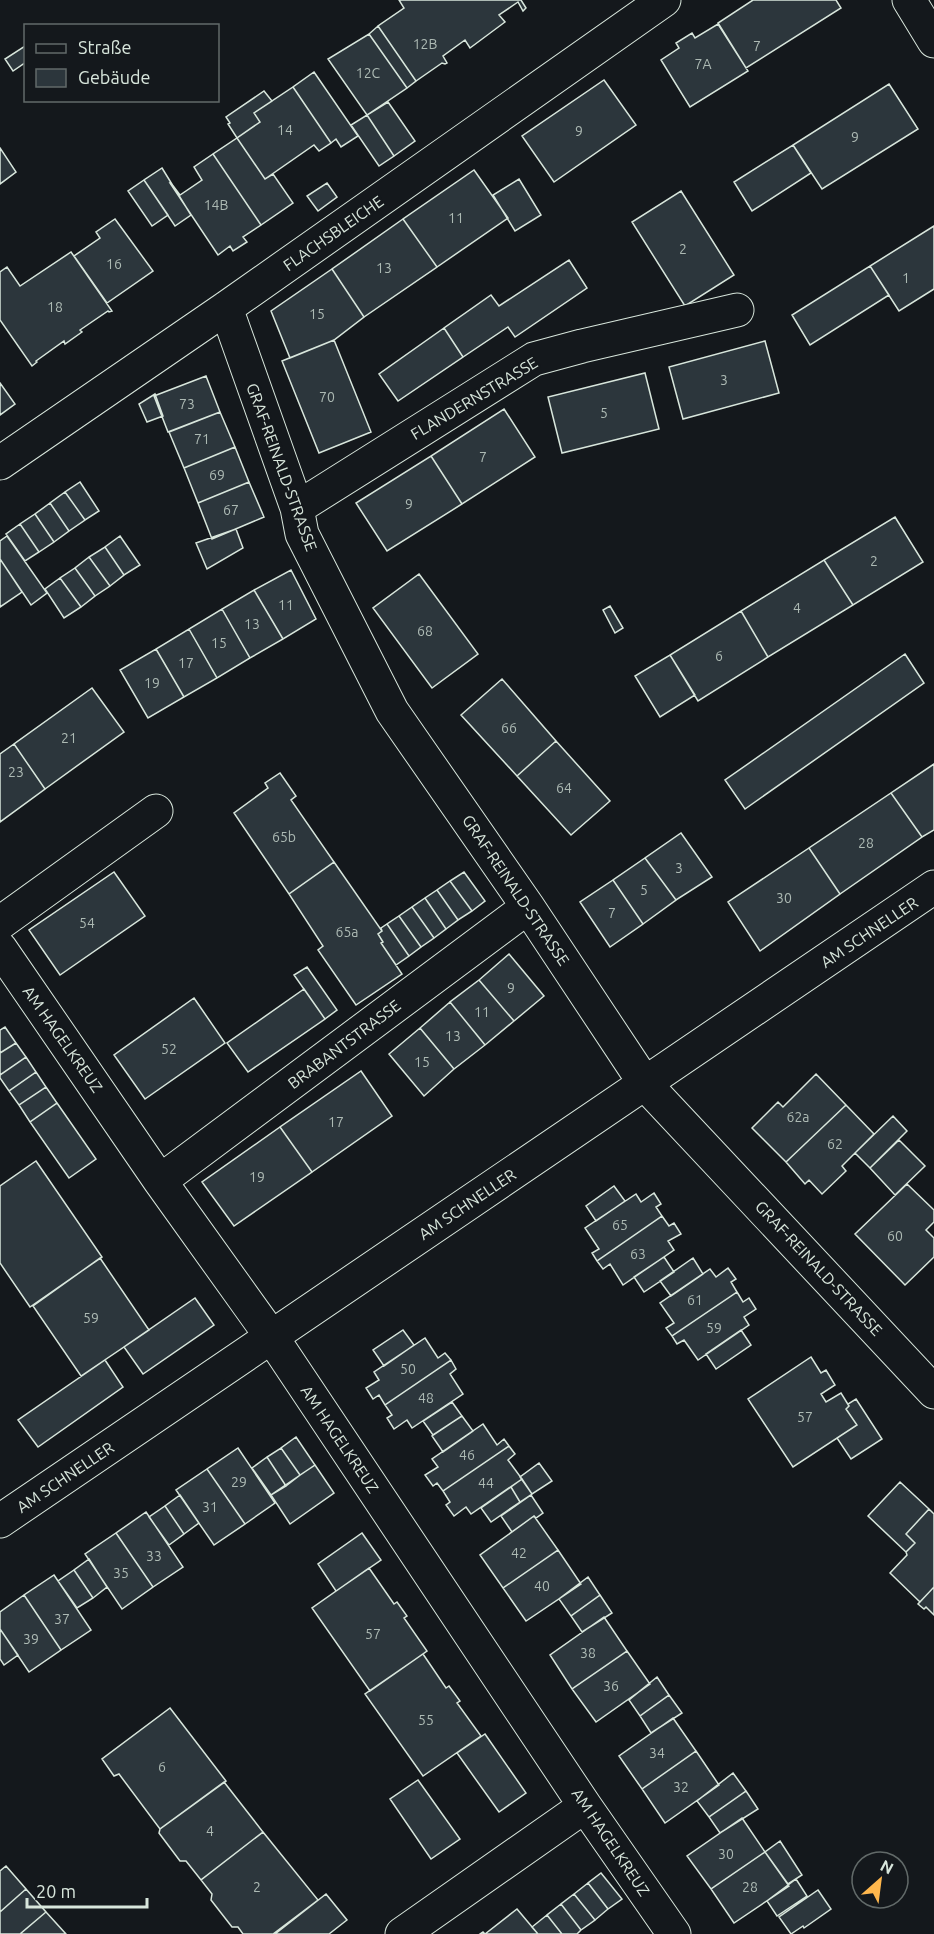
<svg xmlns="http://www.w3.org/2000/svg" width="934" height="1934" font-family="Ubuntu,sans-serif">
<rect width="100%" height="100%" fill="#14181c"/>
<path fill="#2c363c" stroke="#d8e6dc" stroke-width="1.5" d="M 399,0 L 521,0 L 526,8 L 523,11 L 518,2 L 499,15 L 505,22 L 470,48 L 465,40 L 443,56 L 447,63 L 445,64 L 442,63 L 416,81 L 378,26 L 404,8 Z
M 753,0 L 836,0 L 841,8 L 746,68 L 718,23 Z
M 718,24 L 748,71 L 690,107 L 661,60 L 679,48 L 676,43 L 692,33 L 695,38 Z
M 378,26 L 416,81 L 407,88 L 369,34 Z
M 369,34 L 407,88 L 367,115 L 328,59 Z
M 25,46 L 26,62 L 13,71 L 5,59 Z
M 314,72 L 358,136 L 341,147 L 336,139 L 331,143 L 293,87 Z
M 604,80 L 636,125 L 554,182 L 522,136 Z
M 889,84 L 918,129 L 822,189 L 793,145 Z
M 293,87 L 331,143 L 319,151 L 314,145 L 265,179 L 237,138 L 260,122 L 254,113 Z
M 264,91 L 272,101 L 254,113 L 260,122 L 237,138 L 228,124 L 230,123 L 226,117 Z
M 388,102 L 415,141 L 394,156 L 367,115 Z
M 367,115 L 394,156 L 379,166 L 351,125 Z
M 237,138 L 265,179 L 273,174 L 293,203 L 261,225 L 213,154 Z
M 793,145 L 811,173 L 752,211 L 734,182 Z
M 0,148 L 16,172 L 0,184 Z
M 213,154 L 261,225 L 243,237 L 247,242 L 233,251 L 230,246 L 218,255 L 170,183 L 171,183 L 180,195 L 202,180 L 194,167 Z
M 162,168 L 191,215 L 175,226 L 144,180 Z
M 474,170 L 508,218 L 437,267 L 403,219 Z
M 519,179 L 541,215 L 515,231 L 493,195 Z
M 144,180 L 168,215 L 152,226 L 128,191 Z
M 327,183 L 337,197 L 318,211 L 307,196 Z
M 681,191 L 734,275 L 685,306 L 632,222 Z
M 115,219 L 153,271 L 107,303 L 74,256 L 100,238 L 96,232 Z
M 403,219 L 437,267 L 364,317 L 332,269 Z
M 934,226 L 934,289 L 899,311 L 870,266 Z
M 71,252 L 112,311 L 109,312 L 108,311 L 80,330 L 82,332 L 65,344 L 64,341 L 36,361 L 37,362 L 32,366 L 0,320 L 0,272 L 7,267 L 20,286 Z
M 569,260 L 587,288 L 515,337 L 508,327 L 463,357 L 444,328 L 491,295 L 499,306 Z
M 870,266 L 889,295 L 810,345 L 792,315 Z
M 332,269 L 364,317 L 334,340 L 290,358 L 271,311 Z
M 444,328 L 463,357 L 398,401 L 379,374 Z
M 334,340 L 371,432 L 319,453 L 282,361 Z
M 765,341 L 779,393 L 683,419 L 669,367 Z
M 645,373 L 659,429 L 562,453 L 548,397 Z
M 206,376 L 220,412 L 168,432 L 154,396 Z
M 0,383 L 15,404 L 0,415 Z
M 155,394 L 163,416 L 147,422 L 139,404 Z
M 504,409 L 535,457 L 462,504 L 431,456 Z
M 220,412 L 235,447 L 184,468 L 169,432 Z
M 235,447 L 249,482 L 198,503 L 184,468 Z
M 431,456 L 462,504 L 387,551 L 356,503 Z
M 80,482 L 99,511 L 85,520 L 65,492 Z
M 249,482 L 264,517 L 212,539 L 198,503 Z
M 65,492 L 85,520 L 69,531 L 50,503 Z
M 50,503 L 69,531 L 54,542 L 35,514 Z
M 35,514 L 54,542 L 39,552 L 20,524 Z
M 895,517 L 923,562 L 853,605 L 824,560 Z
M 20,524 L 39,552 L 25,561 L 6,534 Z
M 236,529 L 243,548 L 207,569 L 196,543 Z
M 7,536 L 47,593 L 31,605 L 0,559 L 0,541 Z
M 120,536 L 140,565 L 124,575 L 105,547 Z
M 105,547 L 124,575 L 110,586 L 89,557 Z
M 89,557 L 110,586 L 95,596 L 75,568 Z
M 0,559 L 22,592 L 0,607 Z
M 824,560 L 853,605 L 768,657 L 741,611 Z
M 75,568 L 95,596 L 81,607 L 60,578 Z
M 291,570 L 316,619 L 283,639 L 254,590 Z
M 419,574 L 478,654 L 432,688 L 373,608 Z
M 60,578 L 81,607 L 64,618 L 45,589 Z
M 254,590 L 283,639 L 250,658 L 222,609 Z
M 610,606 L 623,628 L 615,633 L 603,610 Z
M 222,609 L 250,658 L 217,678 L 189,629 Z
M 741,611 L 768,657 L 698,701 L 670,655 Z
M 189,629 L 217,678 L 184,697 L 156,649 Z
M 156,649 L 184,697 L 148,718 L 120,670 Z
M 905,654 L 924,683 L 745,809 L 725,780 Z
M 670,655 L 695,695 L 660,717 L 635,676 Z
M 502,679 L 556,741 L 517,776 L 461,715 Z
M 92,688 L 124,732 L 45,789 L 14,744 Z
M 556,741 L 610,801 L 571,835 L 517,776 Z
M 14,744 L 45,789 L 0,822 L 0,754 Z
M 934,764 L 934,830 L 922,837 L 891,793 Z
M 280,773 L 296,796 L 291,800 L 334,862 L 289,894 L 234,813 L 268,788 L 265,783 Z
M 891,793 L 922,837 L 840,894 L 809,848 Z
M 681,833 L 712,877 L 676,900 L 645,858 Z
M 809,848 L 840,894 L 760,951 L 728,902 Z
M 645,858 L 676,900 L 643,924 L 613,880 Z
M 334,862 L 382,931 L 378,934 L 383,942 L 381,943 L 402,974 L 356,1005 L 318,950 L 323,946 L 289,894 Z
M 114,872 L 145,916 L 60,975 L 29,930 Z
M 464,872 L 485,901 L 472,911 L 450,881 Z
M 613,880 L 643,924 L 610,947 L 580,902 Z
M 450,881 L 472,911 L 458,920 L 437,890 Z
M 437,890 L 458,920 L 446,929 L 425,898 Z
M 425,898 L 446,929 L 434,938 L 412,907 Z
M 412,907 L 434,938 L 421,947 L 399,916 Z
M 399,916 L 421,947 L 409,956 L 387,924 Z
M 387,924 L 409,956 L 396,965 L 381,943 L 383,942 L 378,934 L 382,931 L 381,928 Z
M 509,954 L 544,996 L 514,1021 L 479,980 Z
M 307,967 L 337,1010 L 325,1019 L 294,975 Z
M 479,980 L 514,1021 L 485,1045 L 450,1002 Z
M 304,989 L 325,1019 L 248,1072 L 227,1043 Z
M 194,998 L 225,1043 L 145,1099 L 114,1055 Z
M 450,1002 L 485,1045 L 454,1069 L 420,1028 Z
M 5,1027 L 16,1043 L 0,1053 L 0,1030 Z
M 420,1028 L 454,1069 L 424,1096 L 389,1054 Z
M 16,1043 L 26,1057 L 0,1075 L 0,1053 Z
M 26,1057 L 36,1072 L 9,1091 L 0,1078 L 0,1075 Z
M 361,1071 L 392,1116 L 312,1172 L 280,1127 Z
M 36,1072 L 46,1087 L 19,1105 L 9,1091 Z
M 816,1074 L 846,1105 L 786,1162 L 752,1128 L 778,1102 L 783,1107 Z
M 46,1087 L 57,1103 L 30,1122 L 19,1105 Z
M 57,1103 L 96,1159 L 69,1178 L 30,1122 Z
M 846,1105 L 874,1134 L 842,1166 L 846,1171 L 822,1194 L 809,1180 L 805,1184 L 786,1162 Z
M 893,1116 L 907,1131 L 870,1168 L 855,1153 Z
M 280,1127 L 312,1172 L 234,1226 L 202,1182 Z
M 899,1140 L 925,1166 L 895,1195 L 870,1168 Z
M 36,1161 L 102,1257 L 30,1307 L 0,1263 L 0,1186 Z
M 907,1184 L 934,1210 L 934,1222 L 926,1230 L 934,1238 L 934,1257 L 905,1285 L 855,1234 Z
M 614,1186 L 625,1201 L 596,1221 L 586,1206 Z
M 654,1193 L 661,1204 L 656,1207 L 662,1216 L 597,1261 L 592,1253 L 599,1249 L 585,1228 L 636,1194 L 641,1202 Z
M 662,1216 L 669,1226 L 674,1223 L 681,1234 L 668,1241 L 674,1250 L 623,1285 L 610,1264 L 603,1269 L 597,1261 Z
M 664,1257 L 674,1272 L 644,1292 L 634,1277 Z
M 100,1258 L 149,1330 L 81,1376 L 33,1306 Z
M 693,1258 L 703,1274 L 671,1296 L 660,1281 Z
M 728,1268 L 736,1279 L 731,1282 L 737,1292 L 672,1336 L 666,1328 L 674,1323 L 660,1303 L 710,1269 L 716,1277 Z
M 737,1292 L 743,1302 L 749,1298 L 756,1309 L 744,1317 L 749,1325 L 698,1360 L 684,1340 L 677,1344 L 672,1336 Z
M 195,1298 L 214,1325 L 143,1374 L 124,1347 Z
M 403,1330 L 414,1345 L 384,1366 L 373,1350 Z
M 741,1330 L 751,1345 L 716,1369 L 706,1354 Z
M 425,1338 L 438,1358 L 445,1353 L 451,1360 L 385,1405 L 379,1395 L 373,1399 L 366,1388 L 379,1380 L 374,1372 Z
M 811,1357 L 821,1373 L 826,1370 L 835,1385 L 821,1394 L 826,1402 L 841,1393 L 849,1406 L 846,1409 L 857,1425 L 793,1467 L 748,1399 Z
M 105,1360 L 123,1387 L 38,1447 L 18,1420 Z
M 451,1360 L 456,1369 L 450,1374 L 463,1394 L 412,1428 L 407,1420 L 394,1429 L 387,1418 L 392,1415 L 385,1405 Z
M 856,1399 L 882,1439 L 851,1459 L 837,1438 L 857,1425 L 846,1409 L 849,1406 L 848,1404 Z
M 452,1402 L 462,1416 L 433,1435 L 423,1421 Z
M 462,1416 L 473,1431 L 443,1452 L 432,1436 Z
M 483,1424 L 497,1445 L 504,1439 L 509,1446 L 443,1491 L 437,1483 L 433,1486 L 425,1475 L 438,1467 L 432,1459 Z
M 296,1437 L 315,1465 L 300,1475 L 281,1448 Z
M 509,1446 L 515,1454 L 508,1460 L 522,1479 L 471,1514 L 466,1507 L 454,1516 L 446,1505 L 450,1502 L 443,1491 Z
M 238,1448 L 275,1503 L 245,1524 L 207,1469 Z
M 281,1448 L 300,1475 L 286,1486 L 267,1457 Z
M 267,1457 L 286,1486 L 271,1495 L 252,1468 Z
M 539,1463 L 552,1481 L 532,1494 L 520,1477 Z
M 315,1465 L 334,1493 L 290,1524 L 271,1495 Z
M 207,1469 L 245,1524 L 214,1545 L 176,1490 Z
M 522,1479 L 532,1494 L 520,1502 L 511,1487 Z
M 900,1482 L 929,1509 L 906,1534 L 915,1543 L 906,1552 L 868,1516 Z
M 511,1487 L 520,1502 L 491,1522 L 481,1508 Z
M 180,1495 L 199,1523 L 184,1534 L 165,1506 Z
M 531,1495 L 543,1513 L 536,1518 L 534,1516 L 512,1532 L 501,1516 Z
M 165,1506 L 184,1534 L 169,1545 L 149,1517 Z
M 929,1509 L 934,1514 L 934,1587 L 920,1602 L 890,1573 L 907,1555 L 906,1552 L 915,1543 L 906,1534 Z
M 146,1512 L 183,1567 L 153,1587 L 116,1533 Z
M 534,1516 L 558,1550 L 503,1588 L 480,1555 Z
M 116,1533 L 153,1587 L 122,1609 L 85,1554 Z
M 362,1533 L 381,1560 L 336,1591 L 318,1564 Z
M 558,1550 L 581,1584 L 526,1621 L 503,1588 Z
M 89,1559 L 107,1587 L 93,1598 L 74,1570 Z
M 369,1568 L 394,1604 L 397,1602 L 407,1616 L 404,1618 L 427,1651 L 370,1691 L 312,1608 Z
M 74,1570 L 93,1598 L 77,1608 L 58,1581 Z
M 54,1575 L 91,1630 L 61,1650 L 24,1595 Z
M 588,1577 L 600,1595 L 571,1616 L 559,1599 Z
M 934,1587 L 934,1615 L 926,1607 L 924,1609 L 918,1604 Z
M 24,1595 L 61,1650 L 29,1672 L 0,1629 L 0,1612 Z
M 600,1595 L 612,1613 L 582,1632 L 571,1616 Z
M 604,1617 L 627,1651 L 572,1689 L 550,1655 Z
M 0,1629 L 18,1655 L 4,1665 L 0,1659 Z
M 627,1651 L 650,1684 L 596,1722 L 572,1689 Z
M 423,1654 L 446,1688 L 449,1686 L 460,1701 L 457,1703 L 481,1736 L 423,1776 L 365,1694 Z
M 657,1677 L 669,1695 L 640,1716 L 629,1700 Z
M 669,1695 L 682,1713 L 651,1733 L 640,1716 Z
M 170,1708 L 226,1781 L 160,1829 L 119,1774 L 114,1776 L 102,1759 Z
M 673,1718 L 696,1751 L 642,1789 L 619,1756 Z
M 485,1734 L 526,1793 L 499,1812 L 457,1753 Z
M 696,1751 L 719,1785 L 665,1823 L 642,1789 Z
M 733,1773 L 746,1791 L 709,1817 L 697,1801 Z
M 418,1780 L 460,1839 L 431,1859 L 390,1799 Z
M 224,1782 L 263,1832 L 201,1880 L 186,1861 L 180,1861 L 159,1833 L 160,1829 Z
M 746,1791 L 758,1809 L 720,1833 L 709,1817 Z
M 742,1818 L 765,1852 L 711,1889 L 687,1856 Z
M 263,1832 L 318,1900 L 273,1934 L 243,1934 L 238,1927 L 232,1927 L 211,1900 L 212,1894 L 201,1880 Z
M 780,1841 L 802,1875 L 788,1884 L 765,1852 Z
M 765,1852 L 789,1886 L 734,1923 L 711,1889 Z
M 6,1866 L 26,1889 L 0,1912 L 0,1871 Z
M 601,1873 L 622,1899 L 608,1909 L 588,1883 Z
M 796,1879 L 807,1896 L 777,1916 L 767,1901 Z
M 588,1883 L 608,1909 L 595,1920 L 574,1894 Z
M 26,1889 L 46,1912 L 20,1934 L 0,1934 L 0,1912 Z
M 818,1890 L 831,1909 L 804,1928 L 803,1926 L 791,1934 L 779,1917 Z
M 326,1894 L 347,1920 L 329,1934 L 275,1934 Z
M 574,1894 L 595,1920 L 581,1930 L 561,1904 Z
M 561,1904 L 581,1930 L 577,1934 L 562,1934 L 547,1915 Z
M 517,1909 L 538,1934 L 480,1934 L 483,1932 L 485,1934 Z
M 46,1912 L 66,1934 L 20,1934 Z
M 547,1915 L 562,1934 L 538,1934 L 532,1927 Z"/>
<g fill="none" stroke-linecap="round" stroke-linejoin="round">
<defs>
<path id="street" d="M 909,0 L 934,41
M 226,308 L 297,508 L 302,534 L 392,711 L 528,907 L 646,1085 L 934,1392
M 0,463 L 226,308 L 664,0
M 297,508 L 534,359 L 582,346 L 737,310
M 0,923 L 156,811
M 0,948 L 160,1181 L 271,1336 L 585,1806 L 674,1934
M 160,1181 L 528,907
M 0,1521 C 310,1308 624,1100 934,887
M 402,1934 L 585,1806"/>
</defs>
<use href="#street" stroke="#d8e6dc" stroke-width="35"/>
<use href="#street" stroke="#14181c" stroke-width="33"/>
</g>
<g text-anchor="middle" stroke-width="4.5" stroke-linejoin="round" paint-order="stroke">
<g font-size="14" fill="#adbab4">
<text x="425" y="49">12B</text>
<text x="757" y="51">7</text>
<text x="703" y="69">7A</text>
<text x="368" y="78">12C</text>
<text x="285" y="135">14</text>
<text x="579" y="136">9</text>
<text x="855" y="142">9</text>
<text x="216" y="210">14B</text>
<text x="456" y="223">11</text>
<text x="683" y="254">2</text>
<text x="114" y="269">16</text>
<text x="384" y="273">13</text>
<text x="906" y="283">1</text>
<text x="55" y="312">18</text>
<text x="317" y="319">15</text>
<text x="724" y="385">3</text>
<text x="327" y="402">70</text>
<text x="187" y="409">73</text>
<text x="604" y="418">5</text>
<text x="202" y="444">71</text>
<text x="483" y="462">7</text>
<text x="217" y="480">69</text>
<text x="409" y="509">9</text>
<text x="231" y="515">67</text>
<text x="874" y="566">2</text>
<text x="286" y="610">11</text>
<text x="797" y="613">4</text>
<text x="252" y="629">13</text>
<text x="425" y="636">68</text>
<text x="219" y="648">15</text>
<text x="719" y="661">6</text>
<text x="186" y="668">17</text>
<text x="152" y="688">19</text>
<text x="509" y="733">66</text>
<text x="69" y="743">21</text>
<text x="16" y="777">23</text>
<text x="564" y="793">64</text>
<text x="284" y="842">65b</text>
<text x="866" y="848">28</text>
<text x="679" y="873">3</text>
<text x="644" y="895">5</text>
<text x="784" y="903">30</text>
<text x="612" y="918">7</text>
<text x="87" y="928">54</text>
<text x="347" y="937">65a</text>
<text x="511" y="993">9</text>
<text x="482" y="1017">11</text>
<text x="453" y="1041">13</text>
<text x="169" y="1054">52</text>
<text x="422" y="1067">15</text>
<text x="798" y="1122">62a</text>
<text x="336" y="1127">17</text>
<text x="835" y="1149">62</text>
<text x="257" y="1182">19</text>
<text x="620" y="1230">65</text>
<text x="895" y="1241">60</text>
<text x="638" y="1259">63</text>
<text x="695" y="1305">61</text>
<text x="91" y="1323">59</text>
<text x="714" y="1333">59</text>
<text x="408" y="1374">50</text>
<text x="426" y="1403">48</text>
<text x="805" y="1422">57</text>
<text x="467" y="1460">46</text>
<text x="239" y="1487">29</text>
<text x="486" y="1488">44</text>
<text x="210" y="1512">31</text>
<text x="519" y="1558">42</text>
<text x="154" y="1561">33</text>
<text x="121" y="1578">35</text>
<text x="542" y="1591">40</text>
<text x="62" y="1624">37</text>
<text x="373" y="1639">57</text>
<text x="31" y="1644">39</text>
<text x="588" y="1658">38</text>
<text x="611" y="1691">36</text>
<text x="426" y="1725">55</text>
<text x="657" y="1758">34</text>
<text x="162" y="1772">6</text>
<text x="681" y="1792">32</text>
<text x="210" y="1836">4</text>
<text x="726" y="1859">30</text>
<text x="257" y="1892">2</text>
<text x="750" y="1892">28</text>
</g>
<g font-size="16" fill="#d8e6dc" stroke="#14181c">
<text transform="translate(333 233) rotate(-35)" y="6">FLACHSBLEICHE</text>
<text transform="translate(474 398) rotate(-31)" y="6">FLANDERNSTRASSE</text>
<text transform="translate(282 467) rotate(70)" y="6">GRAF-REINALD-STRASSE</text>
<text transform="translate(516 890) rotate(56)" y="6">GRAF-REINALD-STRASSE</text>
<text transform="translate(869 932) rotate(-34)" y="6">AM SCHNELLER</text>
<text transform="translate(63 1039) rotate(55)" y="6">AM HAGELKREUZ</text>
<text transform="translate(344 1044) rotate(-37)" y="6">BRABANTSTRASSE</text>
<text transform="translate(467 1204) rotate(-34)" y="6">AM SCHNELLER</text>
<text transform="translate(819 1268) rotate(47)" y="6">GRAF-REINALD-STRASSE</text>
<text transform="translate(340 1439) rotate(56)" y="6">AM HAGELKREUZ</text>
<text transform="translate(65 1477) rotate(-34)" y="6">AM SCHNELLER</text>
<text transform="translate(611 1842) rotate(56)" y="6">AM HAGELKREUZ</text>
</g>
</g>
<rect x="24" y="24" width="195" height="78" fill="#14181c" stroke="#626a69" stroke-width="1.5"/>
<rect x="36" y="44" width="30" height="9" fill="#14181c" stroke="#626a69" stroke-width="1.5"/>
<text x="78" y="54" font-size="18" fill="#d8e6dc">Straße</text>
<rect x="36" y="69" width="30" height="18" fill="#2c363c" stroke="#626a69" stroke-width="1.5"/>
<text x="78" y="84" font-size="18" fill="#d8e6dc">Gebäude</text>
<g transform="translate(880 1880) rotate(28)"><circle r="28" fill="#14181c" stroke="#626a69" stroke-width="1.5"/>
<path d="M0-4.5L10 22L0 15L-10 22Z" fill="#ffb74d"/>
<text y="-9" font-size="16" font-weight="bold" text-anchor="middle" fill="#d8e6dc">N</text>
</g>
<path d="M27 1898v9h120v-9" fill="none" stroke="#d8e6dc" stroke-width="3"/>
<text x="36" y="1898" font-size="18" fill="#d8e6dc" stroke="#14181c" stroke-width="4.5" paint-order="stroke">20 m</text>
</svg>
